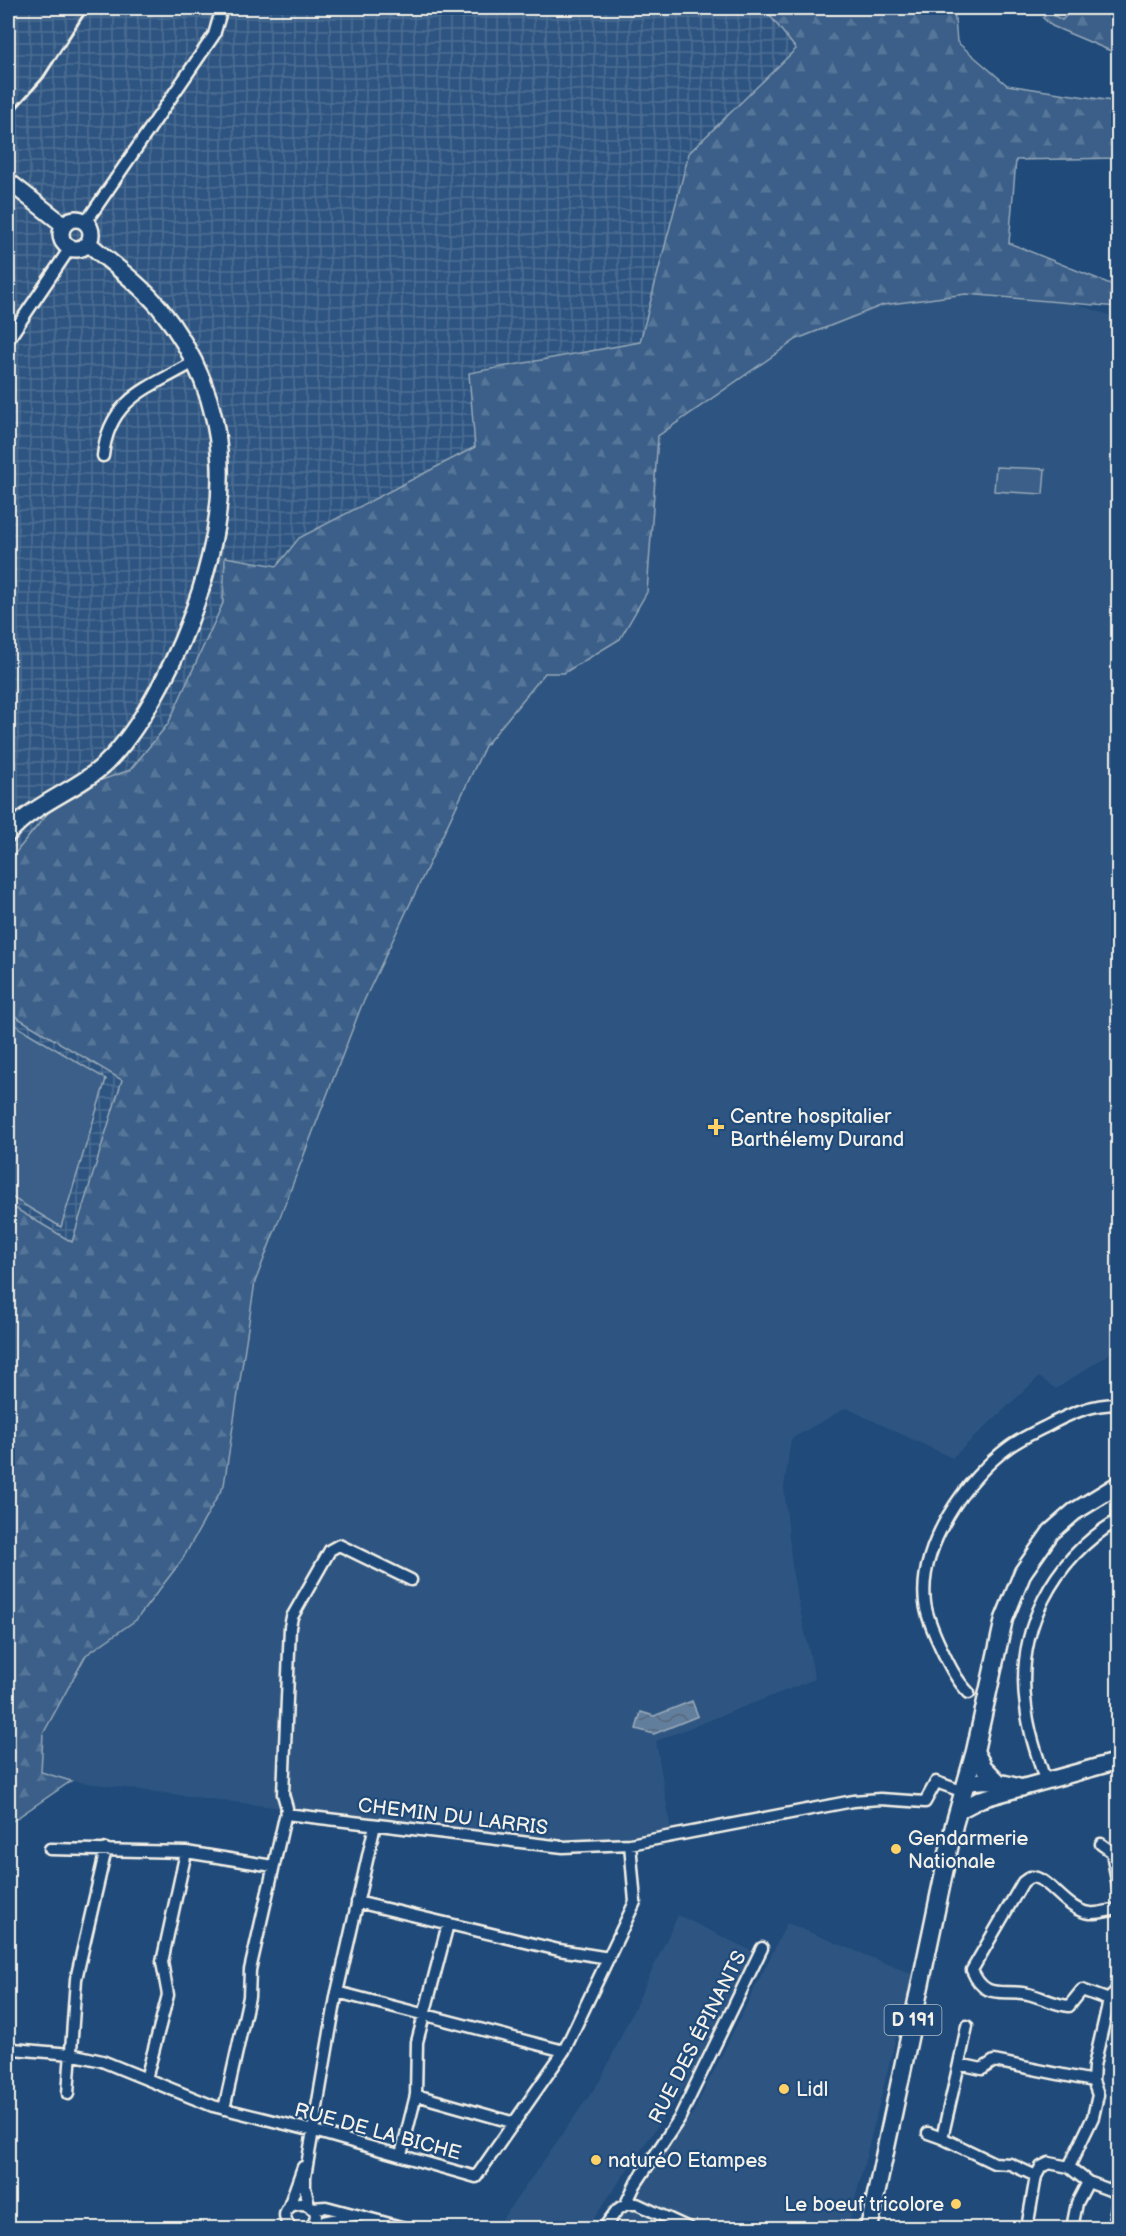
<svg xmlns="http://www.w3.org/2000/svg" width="1126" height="2236" font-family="'Balsamiq Sans',sans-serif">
<defs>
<pattern id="industrial-grid" width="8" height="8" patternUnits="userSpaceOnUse" patternTransform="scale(1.5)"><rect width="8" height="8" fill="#2d5581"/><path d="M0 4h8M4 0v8" fill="none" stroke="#4c6e93"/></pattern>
<pattern id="forest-firs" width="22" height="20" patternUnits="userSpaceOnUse" patternTransform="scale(1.5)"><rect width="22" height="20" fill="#3a5f88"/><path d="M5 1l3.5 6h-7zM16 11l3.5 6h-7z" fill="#577699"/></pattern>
<pattern id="water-waves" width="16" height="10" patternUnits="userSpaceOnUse" patternTransform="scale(1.5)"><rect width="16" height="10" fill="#627e9d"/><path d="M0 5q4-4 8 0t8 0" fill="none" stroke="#58687a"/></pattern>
</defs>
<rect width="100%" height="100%" fill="#1f4a7a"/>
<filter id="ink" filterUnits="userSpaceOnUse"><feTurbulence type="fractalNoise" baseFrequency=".0167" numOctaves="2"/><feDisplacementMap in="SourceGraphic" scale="12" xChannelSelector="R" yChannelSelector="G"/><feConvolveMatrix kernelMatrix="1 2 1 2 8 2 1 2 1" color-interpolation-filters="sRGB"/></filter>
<g filter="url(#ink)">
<path fill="#2d5581" d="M 966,294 L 1067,301 L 1118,318 L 1118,1348 L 1056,1389 L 1039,1377 L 952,1458 L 846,1408 L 791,1439 L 784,1487 L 793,1576 L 815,1679 L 656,1741 L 671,1830 L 624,1840 L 557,1842 L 520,1839 L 71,1781 L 41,1772 L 43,1734 L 86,1655 L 136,1620 L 224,1485 L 255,1282 L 361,1007 L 485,746 L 545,673 L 647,592 L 658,436 L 797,339 L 883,305 Z
M 678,1915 L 752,1951 L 688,2082 L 587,2228 L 496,2228 L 601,2079 Z
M 787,1923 L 912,1974 L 848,2228 L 609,2228 L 693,2113 Z"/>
<path fill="url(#industrial-grid)" d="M 8,8 L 764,8 L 796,49 L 689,153 L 640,342 L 469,373 L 476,447 L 299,538 L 277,566 L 226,557 L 223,603 L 168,724 L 130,770 L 64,793 L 8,862 Z
M 8,1012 L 122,1080 L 72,1242 L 8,1204 Z"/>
<path fill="#3a5f88" stroke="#97a8b8" stroke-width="1.5" d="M 996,467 L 1045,469 L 1043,494 L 994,491 Z
M 8,1021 L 106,1079 L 61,1227 L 8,1195 Z"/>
<path fill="url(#forest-firs)" stroke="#97a8b8" stroke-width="1.5" d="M 764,8 L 954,8 L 957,42 L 1007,85 L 1118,102 L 1118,158 L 1016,160 L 1009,243 L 1118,287 L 1118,307 L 966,294 L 883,305 L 797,339 L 658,436 L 647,592 L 620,639 L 564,673 L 545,673 L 485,746 L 361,1007 L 255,1282 L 224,1485 L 182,1560 L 136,1620 L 86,1655 L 43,1734 L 41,1772 L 71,1781 L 8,1824 L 8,1204 L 72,1242 L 122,1080 L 8,1012 L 8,862 L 64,793 L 130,770 L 168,724 L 223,603 L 225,557 L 277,566 L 299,538 L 475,447 L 469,373 L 640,342 L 689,153 L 796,49 Z
M 1074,8 L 1102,8 L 1118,19 L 1118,54 L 1052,26 L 1043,18 L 1048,12 L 1062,20 Z"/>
<path fill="url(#water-waves)" stroke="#9cacbb" stroke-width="1.5" d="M 692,1701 L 698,1716 L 654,1734 L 636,1729 L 641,1712 L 654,1716 Z"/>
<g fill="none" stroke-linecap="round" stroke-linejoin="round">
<defs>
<path id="street" d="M 1117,8 L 1118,8
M 86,222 L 214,35 L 222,8
M 8,340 L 70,248
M 103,456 C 109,397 150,388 194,362
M 969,1693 C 956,1680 948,1663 940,1646 C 934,1633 927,1618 925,1603 C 918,1547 966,1478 1009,1447 C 1020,1439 1033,1433 1045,1427 C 1069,1414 1091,1404 1118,1404
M 1046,1783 C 1038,1758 1029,1733 1026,1707 C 1015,1630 1053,1559 1118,1520
M 286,1814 L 563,1847 L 630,1844 L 853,1801 L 880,1799 L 925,1802 L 936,1782 L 964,1792
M 1101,1844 L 1112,1852 L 1118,1887
M 50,1849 L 186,1852 L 273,1866
M 357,1902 L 559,1950 L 609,1958
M 1118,1978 L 1117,1989 L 1109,2000 L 1094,2066 L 1093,2081 L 1098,2095 L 1093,2117 L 1069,2167 L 1088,2182 L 1118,2193
M 337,1992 L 564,2051
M 1109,2000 L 1082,1990 L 1069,2006 C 1055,2005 1042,1997 1028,1994 C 1004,1988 985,2002 972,1970 L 1023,1882 L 1030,1877 C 1048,1875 1066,1911 1090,1913 C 1099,1914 1110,1910 1118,1909
M 13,2049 L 71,2054 L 102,2061 L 213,2106 L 314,2131 L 476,2177 L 564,2051 L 635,1902 L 630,1844
M 959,2064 L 967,2026
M 146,2079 L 168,1995 L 162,1962 L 186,1852
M 68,2094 L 76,1979 L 106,1849
M 416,2095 L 515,2123
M 224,2109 L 249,1997 L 250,1970 L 287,1808 L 283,1794 L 290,1627 L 292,1617 L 330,1550 L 339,1545 L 411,1580
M 928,2133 L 942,2138
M 401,2155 L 416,2095 L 417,2042 L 448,1924
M 1069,2167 L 1049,2163 L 1041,2167 L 1036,2176 L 1010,2164 L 994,2163 L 942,2138 L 959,2064 L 982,2069 L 994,2061 L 1093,2081
M 626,2204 L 637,2204 L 689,2228
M 309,2206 L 305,2187 L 305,2177 L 336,1997 L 375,1825
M 311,2208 L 326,2207 L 405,2228
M 288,2209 L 303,2167
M 314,2224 L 352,2216
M 291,2228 C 265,2196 336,2196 310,2228
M 604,2228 L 617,2210 L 626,2204 L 635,2185 L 679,2119 L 762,1948
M 1027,2228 L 1036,2176
M 1072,2228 L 1077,2203 L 1088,2182
M 1113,2228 L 1118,2201"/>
<path id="secondary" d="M 8,181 L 64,225
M61 234a15 15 0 1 1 30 0a15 15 0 1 1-30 0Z
M 8,834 C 35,802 77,791 106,763 C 139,731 173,666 189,623 C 232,511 238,405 159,307 C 139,283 112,264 88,243
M 975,1751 L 984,1767 L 997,1780
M 967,1783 C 987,1778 1002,1782 1022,1788
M 958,1811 L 981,1799 L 1118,1761"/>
<path id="primary" d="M 869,2228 L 954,1825 L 975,1751 L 1004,1619 L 1023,1572 L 1051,1532 L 1074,1512 L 1118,1485"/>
</defs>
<use href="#street" stroke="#f4f1e8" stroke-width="15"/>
<use href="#secondary" stroke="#f4f1e8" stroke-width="20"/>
<use href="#primary" stroke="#f4f1e8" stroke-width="21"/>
<use href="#street" stroke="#1f4a7a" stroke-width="10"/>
<use href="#secondary" stroke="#1f4a7a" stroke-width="15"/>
<use href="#primary" stroke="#1f4a7a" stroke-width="16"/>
<path stroke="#f4f1e8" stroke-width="3" d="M 8,117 L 43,78 L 88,8"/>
</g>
</g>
<g fill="#ffd166" stroke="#1f4a7a" stroke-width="2">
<path d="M713 1118h6v6h6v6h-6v6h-6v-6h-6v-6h6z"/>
<circle cx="896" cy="1849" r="6"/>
<circle cx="784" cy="2089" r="6"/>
<circle cx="596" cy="2160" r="6"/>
<circle cx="956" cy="2204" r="6"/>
</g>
<g text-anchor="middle" stroke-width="4.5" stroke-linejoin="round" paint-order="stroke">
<rect fill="#1f4a7a" stroke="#b4bfc7" stroke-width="1.5" x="884.5" y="2005" width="57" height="30" rx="4.5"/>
<g font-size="18" font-weight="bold" fill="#f4f1e8">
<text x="913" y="2026">D 191</text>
</g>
<g font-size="20" fill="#f4f1e8" stroke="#1f4a7a" text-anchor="start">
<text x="730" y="1123">Centre hospitalier<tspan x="730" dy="23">Barthélemy Durand</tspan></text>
<text x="908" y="1845">Gendarmerie<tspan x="908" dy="23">Nationale</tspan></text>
<text x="796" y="2096">Lidl</text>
<text x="608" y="2167">naturéO Etampes</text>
<text x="944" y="2211" text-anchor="end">Le boeuf tricolore</text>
</g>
<g font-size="20" fill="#f4f1e8" stroke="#1f4a7a">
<text transform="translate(453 1816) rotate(7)" y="7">CHEMIN DU LARRIS</text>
<text transform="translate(697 2037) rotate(-63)" y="7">RUE DES ÉPINANTS</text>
<text transform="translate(378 2131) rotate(15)" y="7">RUE DE LA BICHE</text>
</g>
</g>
<rect width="1126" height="2236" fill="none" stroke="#1f4a7a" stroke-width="30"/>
<rect x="15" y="15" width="1096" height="2206" fill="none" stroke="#f4f1e8" stroke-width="2" filter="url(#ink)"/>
</svg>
